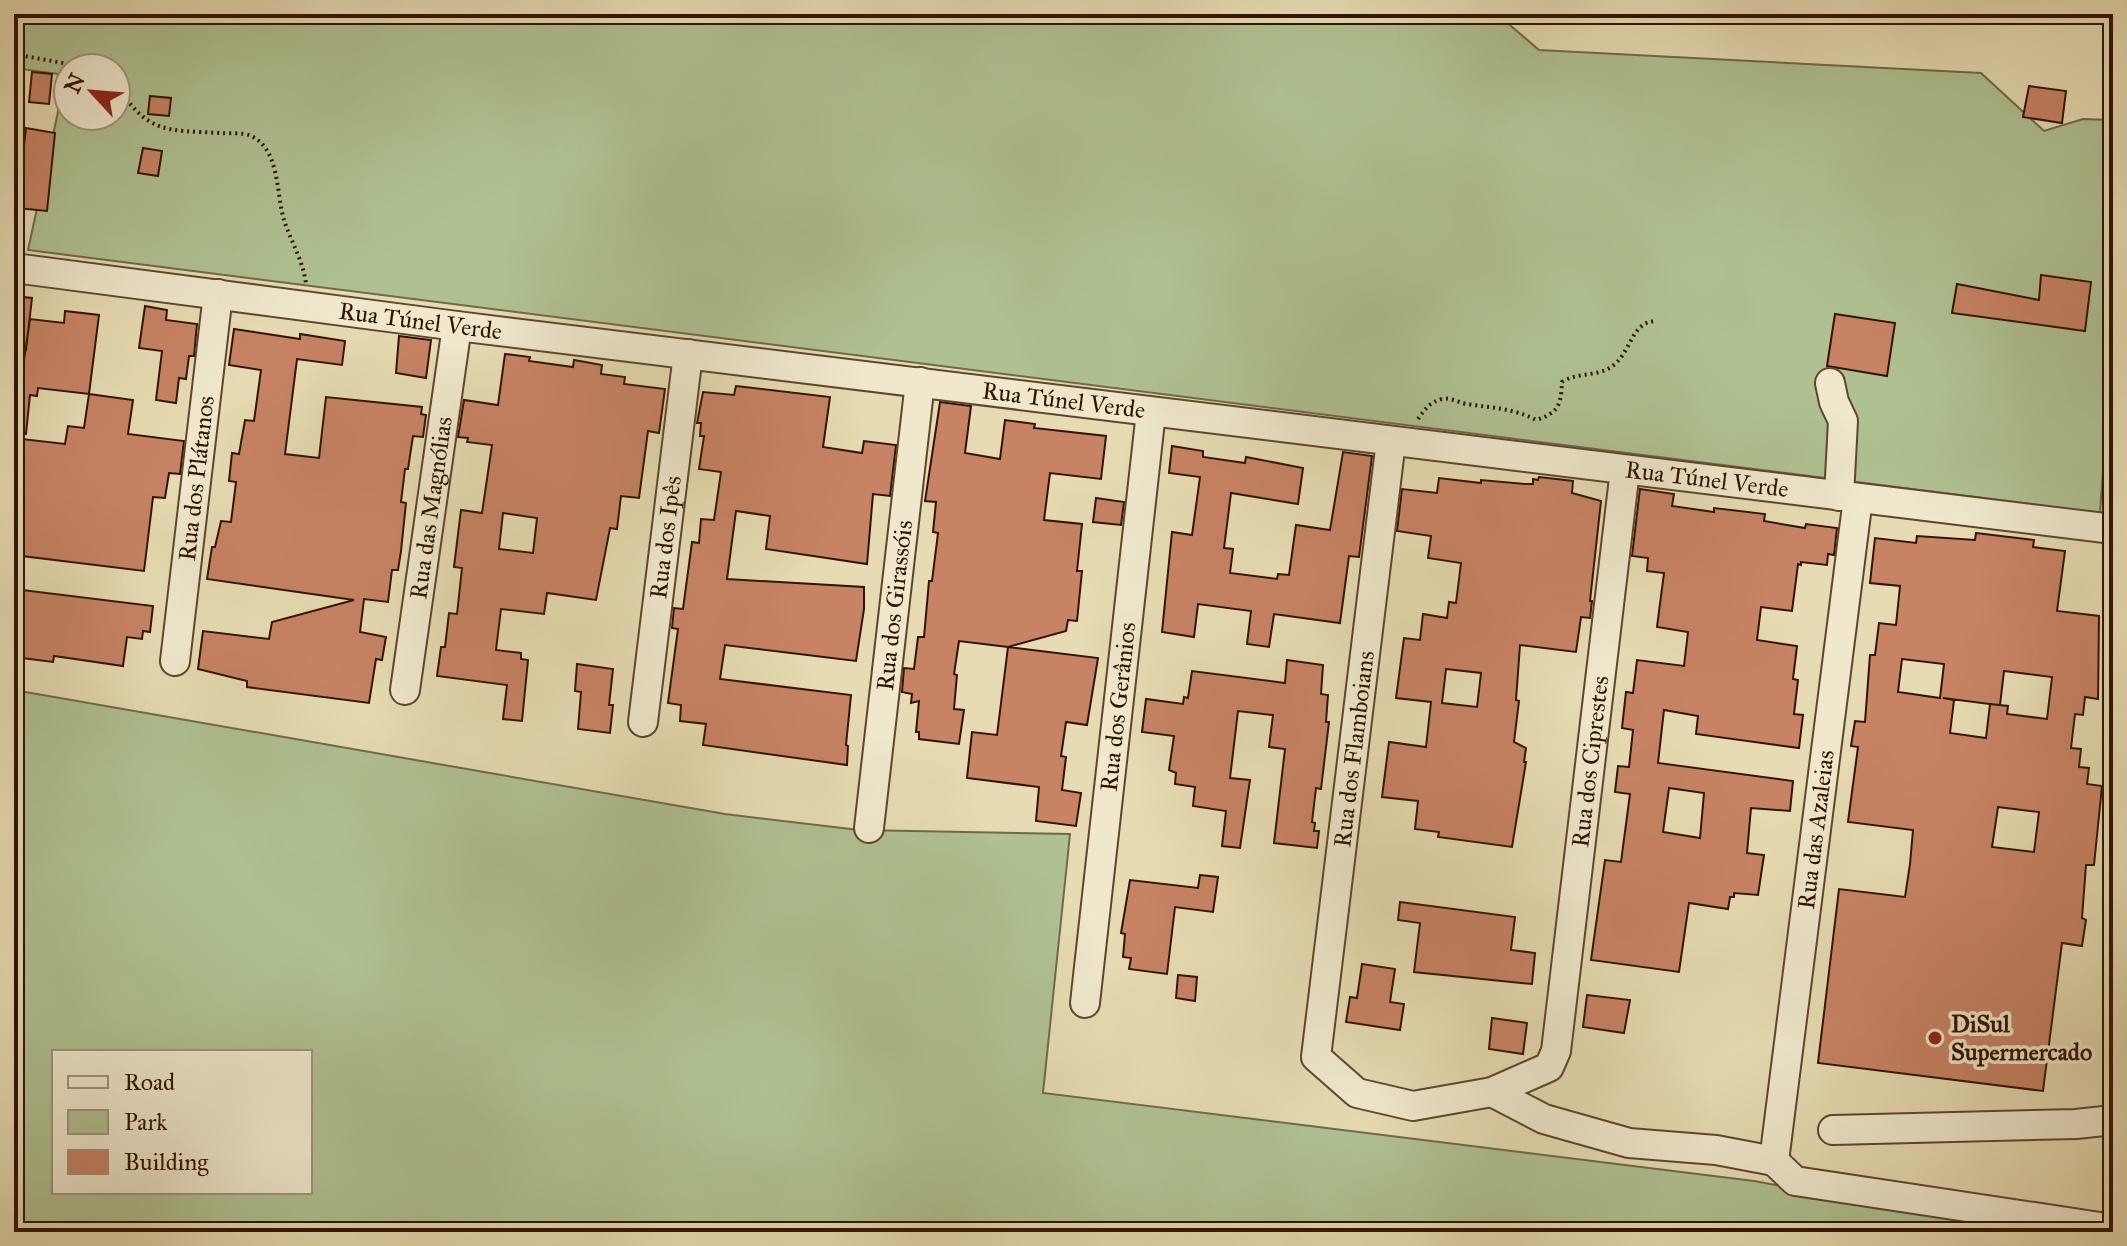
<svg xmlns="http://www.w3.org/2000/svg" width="2127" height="1246" font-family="'IM FELL Great Primer',serif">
<rect width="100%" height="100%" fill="#e6dbb2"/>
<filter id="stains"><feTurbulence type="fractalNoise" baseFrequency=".0025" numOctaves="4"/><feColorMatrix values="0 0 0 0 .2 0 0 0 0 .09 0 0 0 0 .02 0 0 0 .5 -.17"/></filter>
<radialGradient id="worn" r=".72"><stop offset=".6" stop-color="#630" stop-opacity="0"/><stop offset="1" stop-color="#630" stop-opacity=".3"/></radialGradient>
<path fill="#afc191" stroke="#706a48" stroke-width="2" fill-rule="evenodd" d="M 14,14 L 1382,14 L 1393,18 L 1396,14 L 1497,14 L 1539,50 L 1981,73 L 2044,131 L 2083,119 L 2110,120 L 2112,341 L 2100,513 L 28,250 L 66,75 L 14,68 ZM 68,68 L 116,68 L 116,116 L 68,116 Z
M 14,690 L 725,814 L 859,830 L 1070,834 L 1043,1093 L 1754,1181 L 1995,1225 L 1995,1232 L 14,1232 ZM 54,1052 L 310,1052 L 310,1192 L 54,1192 Z"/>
<path fill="#c78364" stroke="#301400" stroke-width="2" fill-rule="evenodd" d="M 32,72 L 52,74 L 49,104 L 29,102 Z
M 2029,86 L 2066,91 L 2062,123 L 2023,117 Z
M 150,96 L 171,98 L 169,116 L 148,114 Z
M 26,128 L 55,133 L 47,211 L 17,208 Z
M 143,148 L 162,151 L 158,176 L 138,173 Z
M 2041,275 L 2091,282 L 2085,331 L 1952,313 L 1957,284 L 2039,300 Z
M 14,296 L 32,298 L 26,350 L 14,349 Z
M 145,306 L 167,310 L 166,320 L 197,324 L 194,356 L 189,356 L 186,379 L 179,378 L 176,403 L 156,400 L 162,351 L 139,348 Z
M 65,311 L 99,315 L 89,394 L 38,388 L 37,396 L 30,395 L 26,434 L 14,433 L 14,366 L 23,367 L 30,319 L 64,323 Z
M 1835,314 L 1895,323 L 1887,376 L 1827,366 Z
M 234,329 L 300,339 L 300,334 L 345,341 L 342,365 L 297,359 L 285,454 L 319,458 L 326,397 L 422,407 L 421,414 L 426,415 L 423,437 L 413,436 L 408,469 L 405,469 L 401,502 L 406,503 L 401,551 L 398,570 L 392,570 L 388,602 L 364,599 L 360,632 L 386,637 L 382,660 L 376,659 L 369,703 L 247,687 L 247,681 L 198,669 L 203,631 L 269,639 L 272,622 L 354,600 L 207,579 L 212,547 L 215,547 L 221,521 L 231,522 L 236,482 L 229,481 L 232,453 L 239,454 L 245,420 L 254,421 L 261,370 L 229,365 Z
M 399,336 L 431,340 L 426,378 L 396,373 Z
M 505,354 L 530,357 L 529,361 L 573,367 L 574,360 L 602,365 L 601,374 L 625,377 L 624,384 L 665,389 L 659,433 L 648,431 L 639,498 L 621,496 L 617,529 L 610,528 L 596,600 L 547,593 L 544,614 L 501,609 L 496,650 L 521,653 L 521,659 L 528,660 L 522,721 L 503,719 L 507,685 L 437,676 L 441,647 L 445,647 L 449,613 L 457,614 L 462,568 L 454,567 L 461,510 L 482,513 L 492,445 L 467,442 L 468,438 L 458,437 L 464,400 L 498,405 ZM 503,513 L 537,518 L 533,553 L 499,549 Z
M 736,386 L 830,397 L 823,447 L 862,453 L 864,441 L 896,445 L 890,496 L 873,494 L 867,564 L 766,549 L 770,516 L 736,511 L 727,579 L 864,587 L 864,609 L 856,661 L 725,645 L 720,679 L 851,695 L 846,745 L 848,746 L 847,765 L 703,745 L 706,724 L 680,721 L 681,705 L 668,703 L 678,629 L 672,628 L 674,608 L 683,609 L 692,542 L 699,543 L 701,519 L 714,520 L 721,472 L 699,469 L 704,436 L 700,436 L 701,423 L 697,423 L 703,392 L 734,395 Z
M 89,394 L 133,400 L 128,434 L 184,441 L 180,474 L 169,473 L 165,498 L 153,497 L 144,571 L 14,555 L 14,438 L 65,444 L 68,426 L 84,428 Z
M 940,402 L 971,406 L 965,453 L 1000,459 L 1005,420 L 1035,424 L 1034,428 L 1106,436 L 1101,479 L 1050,473 L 1044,520 L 1082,524 L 1077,571 L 1082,571 L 1077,621 L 1068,620 L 1066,631 L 1008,647 L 959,641 L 954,674 L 957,675 L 954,709 L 964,710 L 959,744 L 919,739 L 919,732 L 916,732 L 919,701 L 911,703 L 912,694 L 902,692 L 904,668 L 914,669 L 918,637 L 924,637 L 929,581 L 932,581 L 938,533 L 933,532 L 936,502 L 925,501 Z
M 1172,446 L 1203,451 L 1203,457 L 1245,463 L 1246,457 L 1303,468 L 1298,504 L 1231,493 L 1224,548 L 1233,549 L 1230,573 L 1277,579 L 1278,574 L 1289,575 L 1296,525 L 1330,530 L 1343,452 L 1372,456 L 1359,557 L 1349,556 L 1340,623 L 1274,614 L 1269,647 L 1247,644 L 1251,611 L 1198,604 L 1194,637 L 1162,632 L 1172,532 L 1192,535 L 1200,477 L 1169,473 Z
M 1539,477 L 1573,481 L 1572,493 L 1601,501 L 1590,601 L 1592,601 L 1590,618 L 1581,617 L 1576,652 L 1520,645 L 1516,700 L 1519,701 L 1514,742 L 1526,748 L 1524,762 L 1526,762 L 1512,847 L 1438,837 L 1439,832 L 1415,829 L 1418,801 L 1382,797 L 1389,742 L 1426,747 L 1431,702 L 1396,698 L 1404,638 L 1420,640 L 1423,614 L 1447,618 L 1449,602 L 1456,603 L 1461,563 L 1428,558 L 1431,536 L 1397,531 L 1402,489 L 1437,493 L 1439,478 L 1481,483 L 1481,480 L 1525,484 L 1533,484 L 1533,479 L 1538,480 ZM 1446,669 L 1481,673 L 1477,707 L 1442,703 Z
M 1640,489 L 1674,494 L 1672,506 L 1714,512 L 1714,508 L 1765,514 L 1764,521 L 1805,528 L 1806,524 L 1837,528 L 1834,555 L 1828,554 L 1827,565 L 1801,562 L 1801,565 L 1798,564 L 1792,611 L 1761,607 L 1757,640 L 1797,646 L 1793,679 L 1798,680 L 1794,714 L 1803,715 L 1799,748 L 1696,734 L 1698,716 L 1664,710 L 1658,763 L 1793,781 L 1790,811 L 1751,808 L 1747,853 L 1764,855 L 1758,895 L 1734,893 L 1734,897 L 1730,897 L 1728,909 L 1689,903 L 1679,972 L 1591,960 L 1605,860 L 1621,862 L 1630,794 L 1615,792 L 1618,766 L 1629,767 L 1633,730 L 1622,728 L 1626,692 L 1633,693 L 1637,660 L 1684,666 L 1688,632 L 1657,627 L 1664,573 L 1647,571 L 1648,558 L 1632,556 ZM 1669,788 L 1704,793 L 1700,838 L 1663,832 Z
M 1096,498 L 1124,502 L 1121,525 L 1093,522 Z
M 1976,533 L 2034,540 L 2033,547 L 2065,551 L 2057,611 L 2099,616 L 2098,699 L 2085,697 L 2083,715 L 2075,714 L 2071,748 L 2081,749 L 2079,767 L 2089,768 L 2087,784 L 2102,786 L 2094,865 L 2086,865 L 2082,918 L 2086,920 L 2082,946 L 2062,943 L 2043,1091 L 1818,1063 L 1839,889 L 1905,897 L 1910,864 L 1913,830 L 1848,822 L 1858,747 L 1851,746 L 1855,721 L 1865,722 L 1870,655 L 1875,655 L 1879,623 L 1896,625 L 1900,586 L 1870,583 L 1875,538 L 1916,543 L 1917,536 L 1975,540 ZM 1902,659 L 1944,664 L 1940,698 L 1898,692 ZM 2004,671 L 2052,677 L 2047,719 L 2007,714 L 2008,706 L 1990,704 L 2000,705 ZM 1943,698 L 1990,704 L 1986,738 L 1950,733 L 1954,700 ZM 1998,807 L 2039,812 L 2034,852 L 1992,847 Z
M 14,589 L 153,606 L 150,632 L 143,631 L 142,639 L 127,637 L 123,666 L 54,656 L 53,662 L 14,657 Z
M 1008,647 L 1098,658 L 1087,725 L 1066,722 L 1061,756 L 1066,757 L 1062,790 L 1081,793 L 1076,826 L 1036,821 L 1039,787 L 967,778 L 972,732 L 997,735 Z
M 1287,660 L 1323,665 L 1321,694 L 1328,695 L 1326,722 L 1329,722 L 1321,789 L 1316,788 L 1312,822 L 1315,823 L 1314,831 L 1319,831 L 1317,848 L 1274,843 L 1285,749 L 1269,747 L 1273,715 L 1238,711 L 1230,778 L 1250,780 L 1240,848 L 1222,846 L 1226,811 L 1193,806 L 1195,787 L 1175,784 L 1176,773 L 1169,770 L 1174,736 L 1142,732 L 1146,699 L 1183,704 L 1184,697 L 1188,698 L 1192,671 L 1285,683 Z
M 577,664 L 613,669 L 609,705 L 613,705 L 610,733 L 578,729 L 581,692 L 575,691 Z
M 1200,875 L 1218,877 L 1213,912 L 1175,907 L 1167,974 L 1129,969 L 1131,958 L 1123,957 L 1125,934 L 1121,933 L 1130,880 L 1198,888 Z
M 1400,902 L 1515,917 L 1511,950 L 1535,953 L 1532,984 L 1414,972 L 1420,923 L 1398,920 Z
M 1362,964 L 1395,969 L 1390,1002 L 1404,1004 L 1400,1030 L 1346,1022 L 1350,997 L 1357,998 Z
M 1178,975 L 1197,977 L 1195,1001 L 1176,998 Z
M 1587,995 L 1630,1000 L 1624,1033 L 1583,1027 Z
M 1492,1018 L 1527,1023 L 1523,1054 L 1489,1049 Z"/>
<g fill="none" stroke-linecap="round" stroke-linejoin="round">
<defs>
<g id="minor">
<path id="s1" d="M 14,268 L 457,326 L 2113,529"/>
<path d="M 1830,383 L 1834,402 L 1843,421 L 1839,496"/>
<path id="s2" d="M 1391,441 L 1316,1057 L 1357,1093 L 1413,1106 L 1492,1092 L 1549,1067 L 1556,1051 L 1625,470"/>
<path id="s3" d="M 175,661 L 218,294"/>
<path id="s4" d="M 405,690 L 457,326"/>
<path id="s5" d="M 643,722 L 688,354"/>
<path id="s6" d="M 869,828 L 920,382"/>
<path id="s7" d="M 1085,1003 L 1151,412"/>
<path d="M 1492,1092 L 1544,1119 L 1629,1143 L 1716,1150 L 1774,1161 L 1795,1181 L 2113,1229"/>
<path d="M 1833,1130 L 2076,1124 L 2113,1120"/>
<path id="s8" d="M 1774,1161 L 1858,498"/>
</g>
</defs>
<use href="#minor" stroke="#5e462c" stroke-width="32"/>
<path stroke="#301400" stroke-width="4" stroke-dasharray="2 4" stroke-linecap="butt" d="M 14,54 L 90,68
M 116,84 C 148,134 165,130 220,133 C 229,134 243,132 251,136 C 280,149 276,194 284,220 C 291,242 303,260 306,284
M 1418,419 C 1425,409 1430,402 1442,399 C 1451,397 1459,403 1467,404 C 1492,408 1513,408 1536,420 C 1558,413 1561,406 1562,382 C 1579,371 1599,378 1615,364 C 1632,349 1632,321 1657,321"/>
<use href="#minor" stroke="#efe8cd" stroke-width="28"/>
</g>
<circle fill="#8f2418" stroke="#efe8cd" stroke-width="3" cx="1935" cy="1038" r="8"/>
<g text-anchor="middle" stroke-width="7" stroke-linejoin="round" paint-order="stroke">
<g font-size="24" fill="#301400" stroke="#efe8cd">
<text dy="8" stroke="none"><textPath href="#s1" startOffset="410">Rua Túnel Verde</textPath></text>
<text dy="8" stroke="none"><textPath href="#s1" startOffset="1058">Rua Túnel Verde</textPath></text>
<text dy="8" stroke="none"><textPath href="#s3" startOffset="184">Rua dos Plátanos</textPath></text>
<text dy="8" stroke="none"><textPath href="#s1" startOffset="1706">Rua Túnel Verde</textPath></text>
<text dy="8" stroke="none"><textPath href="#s4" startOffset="184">Rua das Magnólias</textPath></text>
<text dy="8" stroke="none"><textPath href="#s5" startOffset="186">Rua dos Ipês</textPath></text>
<text dy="8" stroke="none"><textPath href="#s6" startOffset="224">Rua dos Girassóis</textPath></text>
<text dy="8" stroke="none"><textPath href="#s7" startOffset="298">Rua dos Gerânios</textPath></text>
<text transform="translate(1354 749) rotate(-83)" y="8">Rua dos Flamboians</text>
<text dy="8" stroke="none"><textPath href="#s2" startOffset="1184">Rua dos Ciprestes</textPath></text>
<text dy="8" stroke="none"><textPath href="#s8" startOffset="334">Rua das Azaleias</textPath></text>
</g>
<g font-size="24" font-weight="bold" fill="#301400" stroke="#efe8cd" text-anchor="start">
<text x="1951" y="1032">DiSul<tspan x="1951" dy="28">Supermercado</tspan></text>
</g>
</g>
<rect width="2127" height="1246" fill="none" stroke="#e6dbb2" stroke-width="48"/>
<rect x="16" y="16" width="2095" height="1214" fill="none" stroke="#301400" stroke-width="4"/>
<rect x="24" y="24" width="2079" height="1198" fill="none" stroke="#301400" stroke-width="2"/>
<rect x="52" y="1050" width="260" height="144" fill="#efe8cd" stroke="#a3937b" stroke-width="2"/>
<rect x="68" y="1076" width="40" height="12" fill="#efe8cd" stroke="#a3937b" stroke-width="2"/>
<text x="124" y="1090" font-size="24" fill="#301400">Road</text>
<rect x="68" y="1110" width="40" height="24" fill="#afc191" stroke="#a3937b" stroke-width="2"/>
<text x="124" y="1130" font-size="24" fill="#301400">Park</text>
<rect x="68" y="1150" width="40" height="24" fill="#c78364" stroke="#a3937b" stroke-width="2"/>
<text x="124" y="1170" font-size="24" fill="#301400">Building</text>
<g transform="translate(92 92) rotate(296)"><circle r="38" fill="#efe8cd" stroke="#a3937b" stroke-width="2"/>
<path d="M0-6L14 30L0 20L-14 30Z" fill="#8f2418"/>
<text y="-12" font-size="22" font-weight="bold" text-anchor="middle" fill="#301400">N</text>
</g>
<rect width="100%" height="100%" filter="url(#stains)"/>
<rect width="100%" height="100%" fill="url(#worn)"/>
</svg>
